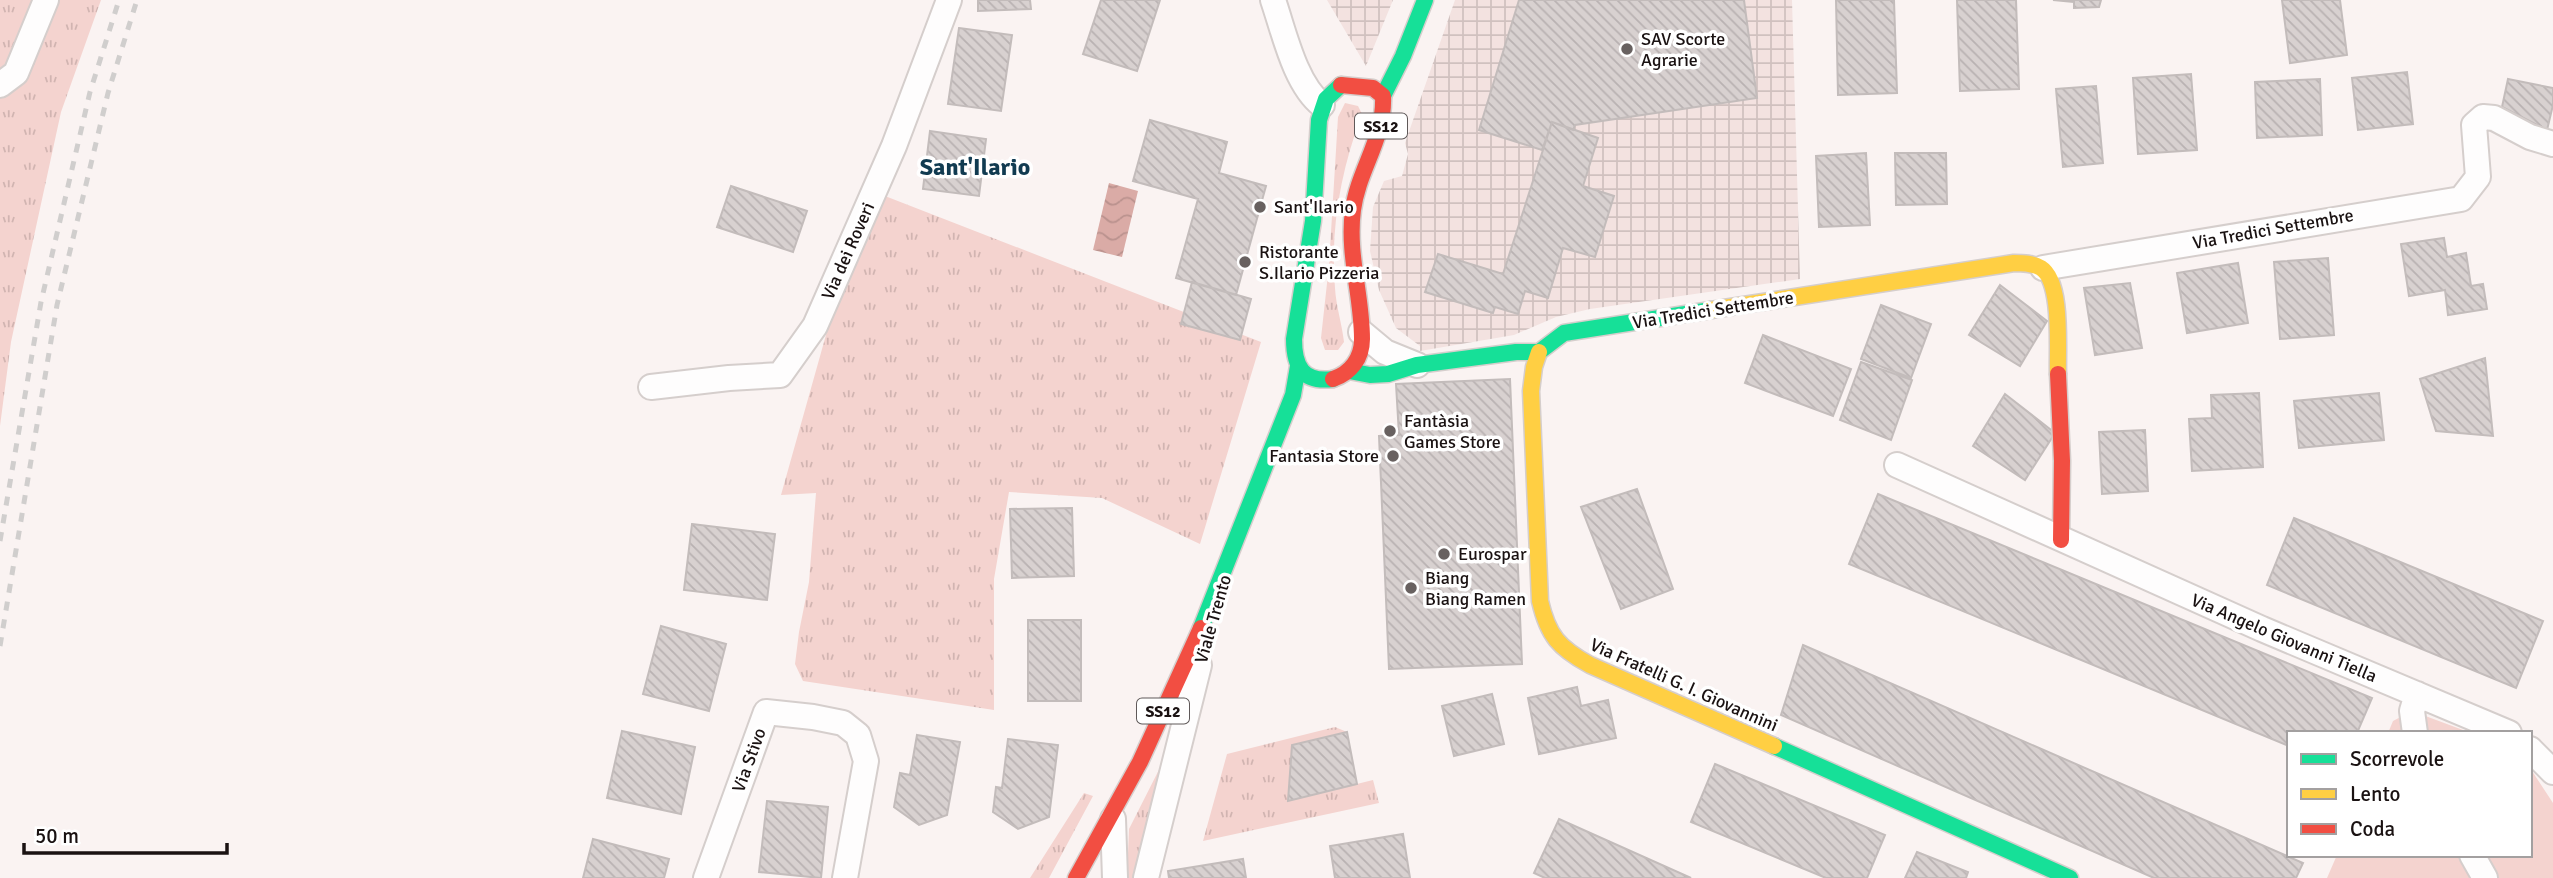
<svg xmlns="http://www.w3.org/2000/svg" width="2553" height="878" font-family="Signika,sans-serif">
<defs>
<pattern id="industrial-grid" width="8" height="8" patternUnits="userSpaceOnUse" patternTransform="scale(1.75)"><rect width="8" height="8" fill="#f3e2e0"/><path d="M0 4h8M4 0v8" fill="none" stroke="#d0c1bf"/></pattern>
<pattern id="grass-tufts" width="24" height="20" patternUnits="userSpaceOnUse" patternTransform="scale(1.75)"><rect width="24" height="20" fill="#f4d3cf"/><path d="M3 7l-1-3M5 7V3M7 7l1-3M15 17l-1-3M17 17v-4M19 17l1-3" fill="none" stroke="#d1b4b1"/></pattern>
<pattern id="water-waves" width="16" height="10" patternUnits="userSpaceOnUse" patternTransform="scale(1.75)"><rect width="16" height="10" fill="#daaba6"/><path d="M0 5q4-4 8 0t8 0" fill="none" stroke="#ba928e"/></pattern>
<pattern id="building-back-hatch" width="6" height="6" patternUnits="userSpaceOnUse" patternTransform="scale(1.75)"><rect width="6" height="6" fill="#d8d1d0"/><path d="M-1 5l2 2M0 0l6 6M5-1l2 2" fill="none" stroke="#b9b2b2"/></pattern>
</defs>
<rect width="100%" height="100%" fill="#faf3f2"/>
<path fill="url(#industrial-grid)" d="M 1327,0 L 1393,0 L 1366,66 Z
M 1455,0 L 1792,0 L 1800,279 L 1590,309 L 1556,317 L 1514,335 L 1420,351 L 1420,346 L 1396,328 L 1379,290 L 1370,251 L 1373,207 L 1384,181 L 1402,176 L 1408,154 L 1405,143 Z"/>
<path fill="url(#grass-tufts)" d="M 0,0 L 101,0 L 61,112 L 11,342 L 0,426 Z
M 1345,103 L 1358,106 L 1362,114 C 1341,170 1330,228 1335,288 C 1336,306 1342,324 1344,342 L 1338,350 L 1325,350 L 1321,338 L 1329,265 L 1338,117 Z
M 867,189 L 1261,342 L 1200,544 L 1102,498 L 1009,492 L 994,579 L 994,710 L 803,681 L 795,664 L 799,632 L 809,582 L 816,493 L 781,495 Z
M 1335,727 L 1347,732 L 1292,745 L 1288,801 L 1373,780 L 1379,803 L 1203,841 L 1227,754 Z
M 1170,748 L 1134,878 L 1127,878 L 1129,829 Z
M 1084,793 L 1093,796 L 1049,878 L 1030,878 Z"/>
<path fill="#f4d3cf" d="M 2412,711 L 2471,733 L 2388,733 L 2393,721 Z
M 2530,768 L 2553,803 L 2553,878 L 2327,878 L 2337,855 L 2530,855 Z"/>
<path fill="url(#water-waves)" d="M 1109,183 L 1138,191 L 1122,257 L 1093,250 Z"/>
<path fill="url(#building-back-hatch)" stroke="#c3bcbb" stroke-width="2" d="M 978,0 L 1030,0 L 1031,9 L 978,11 Z
M 1101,0 L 1160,0 L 1137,71 L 1083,54 Z
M 1519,0 L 1744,0 L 1757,98 L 1575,125 L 1573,130 L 1552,122 L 1542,150 L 1479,130 Z
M 1836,0 L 1894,0 L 1897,93 L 1838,95 Z
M 1957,0 L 2016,0 L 2019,89 L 1960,91 Z
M 2053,0 L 2101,0 L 2099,7 L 2074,8 L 2074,2 Z
M 2282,0 L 2340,0 L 2347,55 L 2290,63 Z
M 959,28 L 1012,35 L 1001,111 L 948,104 Z
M 2407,72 L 2413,124 L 2358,130 L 2352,78 Z
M 2191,74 L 2197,150 L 2138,154 L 2133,78 Z
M 2320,79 L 2322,135 L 2257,138 L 2255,82 Z
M 2508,79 L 2553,88 L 2553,105 L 2547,130 L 2502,107 Z
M 2096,86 L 2103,163 L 2063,167 L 2056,89 Z
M 1150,120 L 1227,142 L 1219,173 L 1266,186 L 1236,295 L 1176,278 L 1198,199 L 1133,181 Z
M 1552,122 L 1598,138 L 1583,186 L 1614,196 L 1595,257 L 1563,248 L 1548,298 L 1525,291 L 1518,314 L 1495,307 L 1493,313 L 1425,292 L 1438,254 L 1503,274 Z
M 930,131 L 986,139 L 979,196 L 923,189 Z
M 1866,153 L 1870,225 L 1819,227 L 1816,156 Z
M 1895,153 L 1946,153 L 1947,204 L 1896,205 Z
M 731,186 L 807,211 L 793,252 L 717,227 Z
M 2444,238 L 2447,257 L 2466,253 L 2471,286 L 2483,284 L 2487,309 L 2448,315 L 2445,290 L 2409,296 L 2401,244 Z
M 2328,258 L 2334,335 L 2280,339 L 2274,262 Z
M 2238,263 L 2248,323 L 2187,333 L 2177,273 Z
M 1192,282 L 1251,299 L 1240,340 L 1181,324 Z
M 2130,283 L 2142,348 L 2095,355 L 2084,288 Z
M 2000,285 L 2047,321 L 2020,366 L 1969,335 Z
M 1881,305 L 1931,324 L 1911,378 L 1861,359 Z
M 1763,335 L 1851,369 L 1833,416 L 1745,383 Z
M 2485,358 L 2493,436 L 2436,431 L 2420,379 Z
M 1861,362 L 1912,380 L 1891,440 L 1840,420 Z
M 1510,379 L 1522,664 L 1389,669 L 1379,436 L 1399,435 L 1396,384 Z
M 2259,393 L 2263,467 L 2192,471 L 2189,419 L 2212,418 L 2211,395 Z
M 2379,393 L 2384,440 L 2299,448 L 2294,401 Z
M 2005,394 L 2055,433 L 2025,480 L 1973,446 Z
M 2145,430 L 2148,491 L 2102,494 L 2099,432 Z
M 1637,489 L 1673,589 L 1621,609 L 1581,507 Z
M 1878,494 L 2372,698 L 2357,733 L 2289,733 L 2289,746 L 1849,564 Z
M 1072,508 L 1074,576 L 1012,578 L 1010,509 Z
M 2294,518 L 2543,621 L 2516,688 L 2267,585 Z
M 692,524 L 775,534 L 767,600 L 684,590 Z
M 1028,620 L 1081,620 L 1081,701 L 1028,701 Z
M 661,626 L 726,644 L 709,711 L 643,694 Z
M 1803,645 L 2303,863 L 2296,878 L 2154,878 L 1781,715 Z
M 1577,687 L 1581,706 L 1608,700 L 1616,738 L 1539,754 L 1528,698 Z
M 1492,694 L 1504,744 L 1454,756 L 1442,706 Z
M 622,731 L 695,747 L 681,814 L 607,798 Z
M 1347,732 L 1357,784 L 1288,801 L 1292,745 Z
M 917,735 L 960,742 L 947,815 L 919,825 L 894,807 L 900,773 L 910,775 Z
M 1008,739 L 1058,745 L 1049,817 L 1018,829 L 993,812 L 996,787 L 1002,788 Z
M 1715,764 L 1885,835 L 1867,878 L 1826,878 L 1691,822 Z
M 767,801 L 828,807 L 821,878 L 759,872 Z
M 1559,819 L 1691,878 L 1545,878 L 1534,873 Z
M 1403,834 L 1410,878 L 1335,878 L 1330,846 Z
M 593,839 L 669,859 L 664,878 L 583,878 Z
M 1917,852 L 1968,872 L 1966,878 L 1905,878 Z
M 1243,859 L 1246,878 L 1169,878 L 1168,871 Z"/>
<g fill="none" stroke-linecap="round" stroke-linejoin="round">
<defs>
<path id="street" d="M 1273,0 C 1284,32 1295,84 1322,105
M 0,85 L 16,73 L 46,0
M 2043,268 L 2461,199 L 2478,177 L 2474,125 L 2483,117 L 2494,118 L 2530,137 L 2553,144
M 1361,332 L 1385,352 L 1417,365
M 651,387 L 729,378 L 780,375 L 815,326 L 894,146 L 949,0
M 1897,465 L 2262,629 L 2509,733
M 2415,733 L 2412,711 L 2417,694
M 2530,749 L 2553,772
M 1113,819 L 1115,878
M 2472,855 L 2485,878
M 706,878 L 766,712 L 813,717 L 843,723 L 858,735 L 866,761 L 845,878
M 1146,878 L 1199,665"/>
<path id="fast" d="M 1383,96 L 1403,56 L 1425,0
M 1349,371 L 1370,375 L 1388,374 L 1417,365 L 1516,352 L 1539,352 L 1564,333 L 1711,310
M 1333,379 C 1303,383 1294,367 1294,339 L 1313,221 L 1319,120 L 1326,99 L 1341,85
M 1201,628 L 1293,395 L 1298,366
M 1774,746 L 2070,878"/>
<path id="slow" d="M 1711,310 L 2014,263 C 2023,263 2033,263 2041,268 C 2063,282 2057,350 2058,374
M 1539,352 L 1534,367 L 1531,391 L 1540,601 C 1548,636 1559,648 1590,665 L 1774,746"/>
<path id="jam" d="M 2058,374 L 2062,461 L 2061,540
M 1333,379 C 1351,373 1362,358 1362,339 C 1362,295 1347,254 1353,210 C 1358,170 1385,139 1383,96 L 1373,88 L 1341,85
M 1076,878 L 1140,762 L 1201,628"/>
</defs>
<use href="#street" stroke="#d5cecc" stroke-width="28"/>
<use href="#fast" stroke="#d5cecc" stroke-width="19"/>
<use href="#slow" stroke="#d5cecc" stroke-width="19"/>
<use href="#jam" stroke="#d5cecc" stroke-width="19"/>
<use href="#street" stroke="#fefdfd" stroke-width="24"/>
<use href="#fast" stroke="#16e098" stroke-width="16"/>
<use href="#slow" stroke="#ffcf43" stroke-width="16"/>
<use href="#jam" stroke="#f24e42" stroke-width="16"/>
<path stroke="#d0cecd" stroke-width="5" stroke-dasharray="9 9" stroke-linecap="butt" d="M 0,541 L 41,302 L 90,92 L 119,0
M 0,646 L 57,305 L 108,93 L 137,0"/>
</g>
<g fill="#686160" stroke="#fff" stroke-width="2.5">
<circle cx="1627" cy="49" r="7"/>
<circle cx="1260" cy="207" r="7"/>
<circle cx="1245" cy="262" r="7"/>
<circle cx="1390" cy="431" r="7"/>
<circle cx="1393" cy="456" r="7"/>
<circle cx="1444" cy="554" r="7"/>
<circle cx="1411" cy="588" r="7"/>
</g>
<g text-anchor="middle" stroke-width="7" stroke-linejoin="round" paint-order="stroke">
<g fill="#fff" stroke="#5f5959" stroke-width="2">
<rect x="1355" y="113.5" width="52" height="25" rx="5"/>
<rect x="1137" y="698.5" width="52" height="25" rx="5"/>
</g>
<g font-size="16" font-weight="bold" fill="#1a1212">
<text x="1381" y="132">SS12</text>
<text x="1163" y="717">SS12</text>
</g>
<g font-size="18" fill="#1a1212" stroke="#fff" text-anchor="start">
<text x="1641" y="45">SAV Scorte<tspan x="1641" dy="21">Agrarie</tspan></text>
<text x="1274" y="213">Sant'Ilario</text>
<text x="1259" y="258">Ristorante<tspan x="1259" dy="21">S.Ilario Pizzeria</tspan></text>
<text x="1404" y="427">Fantàsia<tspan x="1404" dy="21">Games Store</tspan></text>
<text x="1379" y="462" text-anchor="end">Fantasia Store</text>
<text x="1458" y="560">Eurospar</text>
<text x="1425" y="584">Biang<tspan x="1425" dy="21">Biang Ramen</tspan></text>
</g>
<g font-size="18" fill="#1a1212" stroke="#fff">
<text transform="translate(2273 229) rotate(-10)" y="6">Via Tredici Settembre</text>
<text transform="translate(848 251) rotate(-66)" y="6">Via dei Roveri</text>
<text transform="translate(1713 310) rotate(-9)" y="6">Via Tredici Settembre</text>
<text transform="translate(1213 619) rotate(-74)" y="6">Viale Trento</text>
<text transform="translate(2284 638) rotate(23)" y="6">Via Angelo Giovanni Tiella</text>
<text transform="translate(1684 685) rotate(24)" y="6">Via Fratelli G. I. Giovannini</text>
<text transform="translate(749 760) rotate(-70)" y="6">Via Stivo</text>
</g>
<g font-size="24" font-weight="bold" fill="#113b51" stroke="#fff">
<text x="975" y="175">Sant'Ilario</text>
</g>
</g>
<rect x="2287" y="731" width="245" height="126" fill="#ffffff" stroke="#a3a0a0" stroke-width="2"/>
<rect x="2301" y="754" width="35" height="10" fill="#16e098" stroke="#a3a0a0" stroke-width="2"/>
<text x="2350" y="766" font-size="21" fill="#1a1212">Scorrevole</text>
<rect x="2301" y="789" width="35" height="10" fill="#ffcf43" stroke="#a3a0a0" stroke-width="2"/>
<text x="2350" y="801" font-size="21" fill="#1a1212">Lento</text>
<rect x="2301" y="824" width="35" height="10" fill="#f24e42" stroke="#a3a0a0" stroke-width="2"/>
<text x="2350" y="836" font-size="21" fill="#1a1212">Coda</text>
<path d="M24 843v10h203v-10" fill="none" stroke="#1a1212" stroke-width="3.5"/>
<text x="35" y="843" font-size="21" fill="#1a1212" stroke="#ffffff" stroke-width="5" paint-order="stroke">50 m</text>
</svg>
